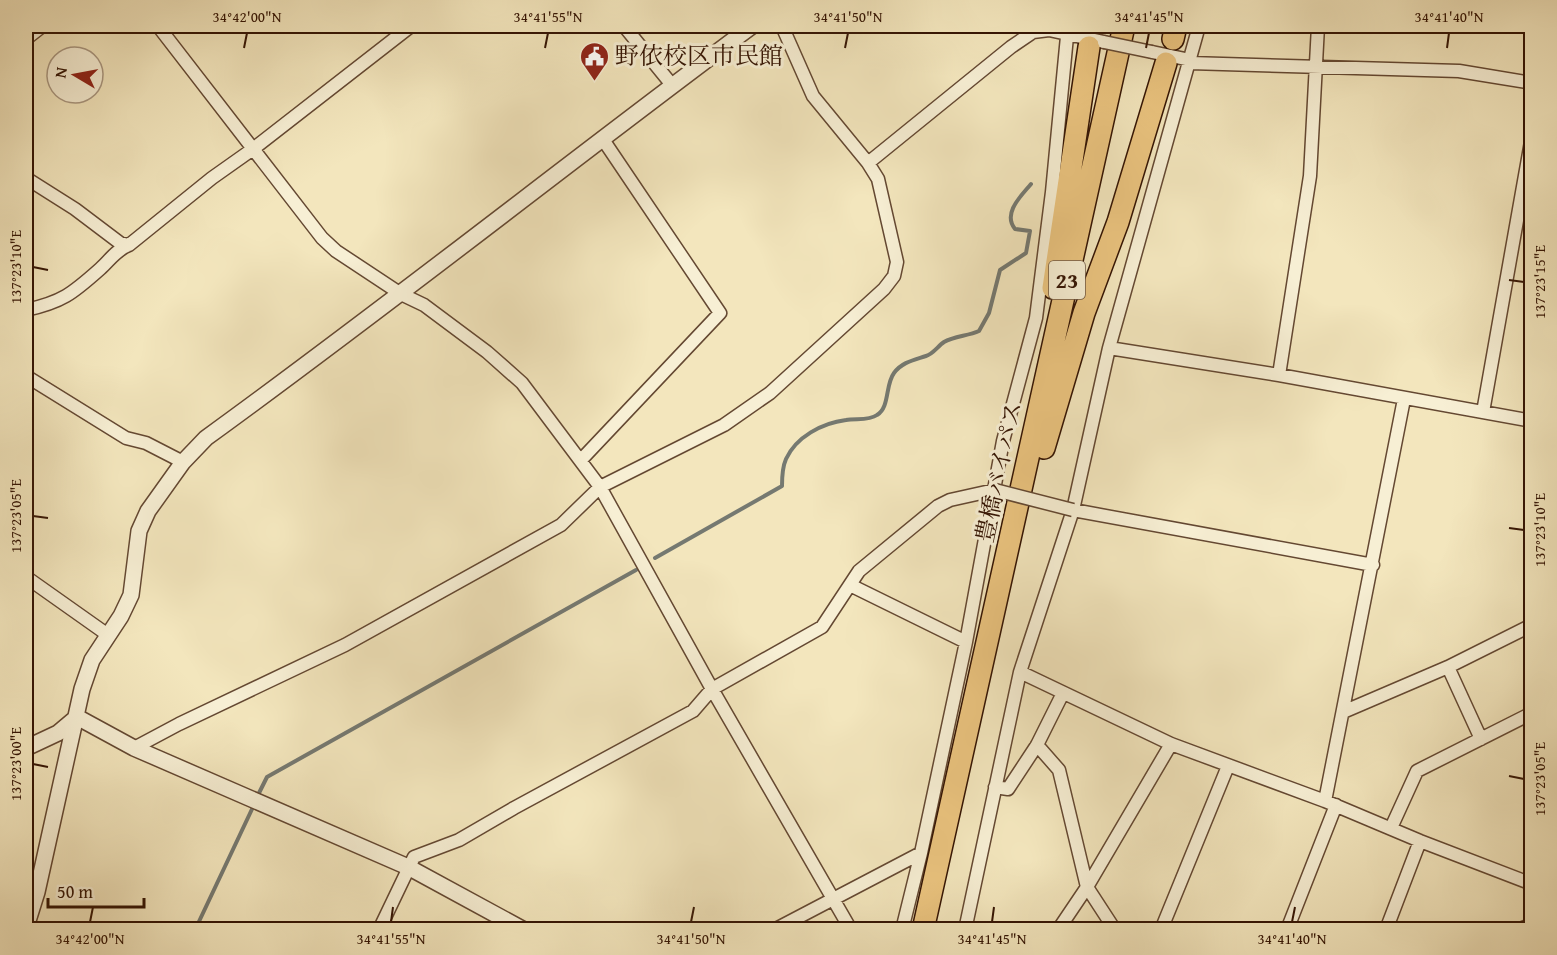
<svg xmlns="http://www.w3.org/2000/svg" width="1557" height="955" font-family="'Gentium Book Plus','Noto Serif JP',serif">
<rect width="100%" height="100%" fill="#f3e6bd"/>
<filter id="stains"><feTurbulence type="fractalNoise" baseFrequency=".00333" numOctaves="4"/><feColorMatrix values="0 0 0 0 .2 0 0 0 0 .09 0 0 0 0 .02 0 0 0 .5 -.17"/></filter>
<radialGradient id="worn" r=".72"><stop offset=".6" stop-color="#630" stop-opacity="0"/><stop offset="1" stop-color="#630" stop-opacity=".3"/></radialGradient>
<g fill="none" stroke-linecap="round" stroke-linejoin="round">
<path stroke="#757971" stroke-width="4" d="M 655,558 L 782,486 C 782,477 782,468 786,459 C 796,437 822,423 846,420 C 855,418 869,421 877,415 C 890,407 885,385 894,373 C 902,362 914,360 926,356 C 933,354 938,346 944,342 C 954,336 968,336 979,331 L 989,313 L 1000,270 L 1026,253 L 1030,231 L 1015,229 C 1002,213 1022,195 1031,184
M 259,793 L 267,777 L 636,570
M 195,930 L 253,807"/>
<path stroke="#d6c6a1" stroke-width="21" stroke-dasharray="21 10" stroke-linecap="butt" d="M 1089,47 L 1093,26"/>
<defs>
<path id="minor" d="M 158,26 L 322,238 L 336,251 L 401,294 L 424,305 L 487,352 L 522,383 L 600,487 L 712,689 L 851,930
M 624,26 L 672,85
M 1152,52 L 1190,60
M 1190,63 L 1459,71 L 1532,83
M 868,163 L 1011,47 L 1033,32 L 1049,30 L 1104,42
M 26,178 L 75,209 L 120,243 L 129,245
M 26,310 C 62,302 72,294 100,269 C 110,260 116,250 129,245 L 212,178 L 253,149 L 411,26
M 1109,348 L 1279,375 L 1532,421
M 1279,375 L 1310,176 L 1318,26
M 26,376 L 126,438 L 146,443 L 183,462
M 1483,412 L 1532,136
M 581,460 L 720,313 L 602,138
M 1073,510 L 1373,565
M 26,577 L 108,635
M 850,585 L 966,642
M 1448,667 L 1481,739
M 1020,672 L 1171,744 L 1325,801 L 1420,841 L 1532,884
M 1343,712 L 1448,667 L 1532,625
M 1037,745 L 1059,770 L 1087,887 L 1115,930
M 134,748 L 179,724 L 345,645 L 561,525 L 600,487 L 724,425 L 770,393 L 884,289 L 894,276 L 897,262 L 878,179 L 868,163 L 813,96 L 782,26
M 995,787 L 1008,789 L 1037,745 L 1063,693
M 1325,801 L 1404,399
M 1391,828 L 1417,771 L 1532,713
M 379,930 L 414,857 L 459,840 L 514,808 L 693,711 L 712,689 L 822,627 L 859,571 L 938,506 L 950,500 L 995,490
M 774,930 L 921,853
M 902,930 L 921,853 L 966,642 L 1003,441 L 1036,318 L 1052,192 L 1068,26
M 965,930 L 1020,672 L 1073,510 L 1109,348 L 1199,26
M 1058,930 L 1087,887 L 1171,744
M 1161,930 L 1228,766
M 1287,930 L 1336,805
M 1386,930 L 1420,841
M 1518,930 L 1532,924"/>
<path id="tertiary" d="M 26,37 L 40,26
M 77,717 L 134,748 L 408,867 L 524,930
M 26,748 L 58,733 L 77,717
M 26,927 L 37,892 L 82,689 L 92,660 L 121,616 L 131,595 L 139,531 L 148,511 L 183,462 L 206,438 C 391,304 569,162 752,26"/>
<path id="trunk" d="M 1173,39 L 1176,26
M 1053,288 L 1089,47
M 1044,448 L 1084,313 L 1118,222 L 1166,63
M 923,930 L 1124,26"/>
</defs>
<use href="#minor" stroke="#644832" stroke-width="15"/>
<use href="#tertiary" stroke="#644832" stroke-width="18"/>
<use href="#trunk" stroke="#341403" stroke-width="24"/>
<use href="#minor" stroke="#f7efd4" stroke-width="12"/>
<use href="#tertiary" stroke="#f7efd4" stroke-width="15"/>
<use href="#trunk" stroke="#eac37e" stroke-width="21"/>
<defs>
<path id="minor-bridge" d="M 1104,42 L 1152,52
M 995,490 L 1073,510"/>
</defs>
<use href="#minor-bridge" stroke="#644832" stroke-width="15" stroke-linecap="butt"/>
<use href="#minor-bridge" stroke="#f7efd4" stroke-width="12"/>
</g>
<path fill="none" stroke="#341403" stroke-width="2" d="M 244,48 L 247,33M 545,48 L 548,33M 845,48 L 848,33M 1146,48 L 1149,33M 1447,48 L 1449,33M 33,267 L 48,270M 1509,280 L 1524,282M 33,516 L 48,518M 1509,528 L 1524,530M 33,764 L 48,767M 1509,776 L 1524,779M 90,922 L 93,907M 391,922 L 393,907M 691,922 L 694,907M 992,922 L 994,907M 1292,922 L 1295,907"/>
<defs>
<symbol id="civic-pin" viewBox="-11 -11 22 30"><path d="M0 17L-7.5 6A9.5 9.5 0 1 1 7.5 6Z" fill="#8f2418" stroke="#f7efd4"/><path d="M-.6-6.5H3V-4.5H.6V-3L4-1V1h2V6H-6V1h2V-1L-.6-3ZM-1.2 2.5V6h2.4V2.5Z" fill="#fff"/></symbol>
</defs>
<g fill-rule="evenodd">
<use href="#civic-pin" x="578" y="40" width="33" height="45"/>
</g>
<g text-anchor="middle" stroke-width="6" stroke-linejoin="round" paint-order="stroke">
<rect fill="#f7efd4" stroke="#6e5642" stroke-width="1.5" x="1049" y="261" width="36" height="38" rx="4.5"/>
<g font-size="22" font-weight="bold" fill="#341403">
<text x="1067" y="288">23</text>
</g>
<g font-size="24" fill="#341403" stroke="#f7efd4" text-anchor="start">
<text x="615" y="64">野依校区市民館</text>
</g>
<g font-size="24" fill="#341403" stroke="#f7efd4">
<text transform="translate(999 472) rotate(-78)" y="8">豊橋バイパス</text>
</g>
</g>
<rect width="1557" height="955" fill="none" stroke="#f3e6bd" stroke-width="66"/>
<g transform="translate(75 75) rotate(280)"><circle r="28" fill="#f7efd4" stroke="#a99780" stroke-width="1.5"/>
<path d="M0-4.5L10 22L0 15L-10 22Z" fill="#8f2418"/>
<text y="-9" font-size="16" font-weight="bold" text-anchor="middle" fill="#341403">N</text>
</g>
<path d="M48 898v9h96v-9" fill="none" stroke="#341403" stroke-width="3"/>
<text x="57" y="898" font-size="18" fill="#341403" stroke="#f7efd4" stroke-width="4.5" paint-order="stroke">50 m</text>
<rect x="33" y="33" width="1491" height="889" fill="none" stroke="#341403" stroke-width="2"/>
<g font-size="15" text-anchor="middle" fill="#341403">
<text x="247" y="22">34°42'00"N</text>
<text x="548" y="22">34°41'55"N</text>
<text x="848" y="22">34°41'50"N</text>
<text x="1149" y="22">34°41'45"N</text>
<text x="1449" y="22">34°41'40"N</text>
<text transform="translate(16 267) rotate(-90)" y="5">137°23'10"E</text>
<text transform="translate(1540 282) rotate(-90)" y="5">137°23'15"E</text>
<text transform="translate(16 516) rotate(-90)" y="5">137°23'05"E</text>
<text transform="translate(1540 530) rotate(-90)" y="5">137°23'10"E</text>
<text transform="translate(16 764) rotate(-90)" y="5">137°23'00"E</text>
<text transform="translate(1540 779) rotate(-90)" y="5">137°23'05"E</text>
<text x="90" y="944">34°42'00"N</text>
<text x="391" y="944">34°41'55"N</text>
<text x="691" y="944">34°41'50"N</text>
<text x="992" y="944">34°41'45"N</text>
<text x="1292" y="944">34°41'40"N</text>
</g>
<rect width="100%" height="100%" filter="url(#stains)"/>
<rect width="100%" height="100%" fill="url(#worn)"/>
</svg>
